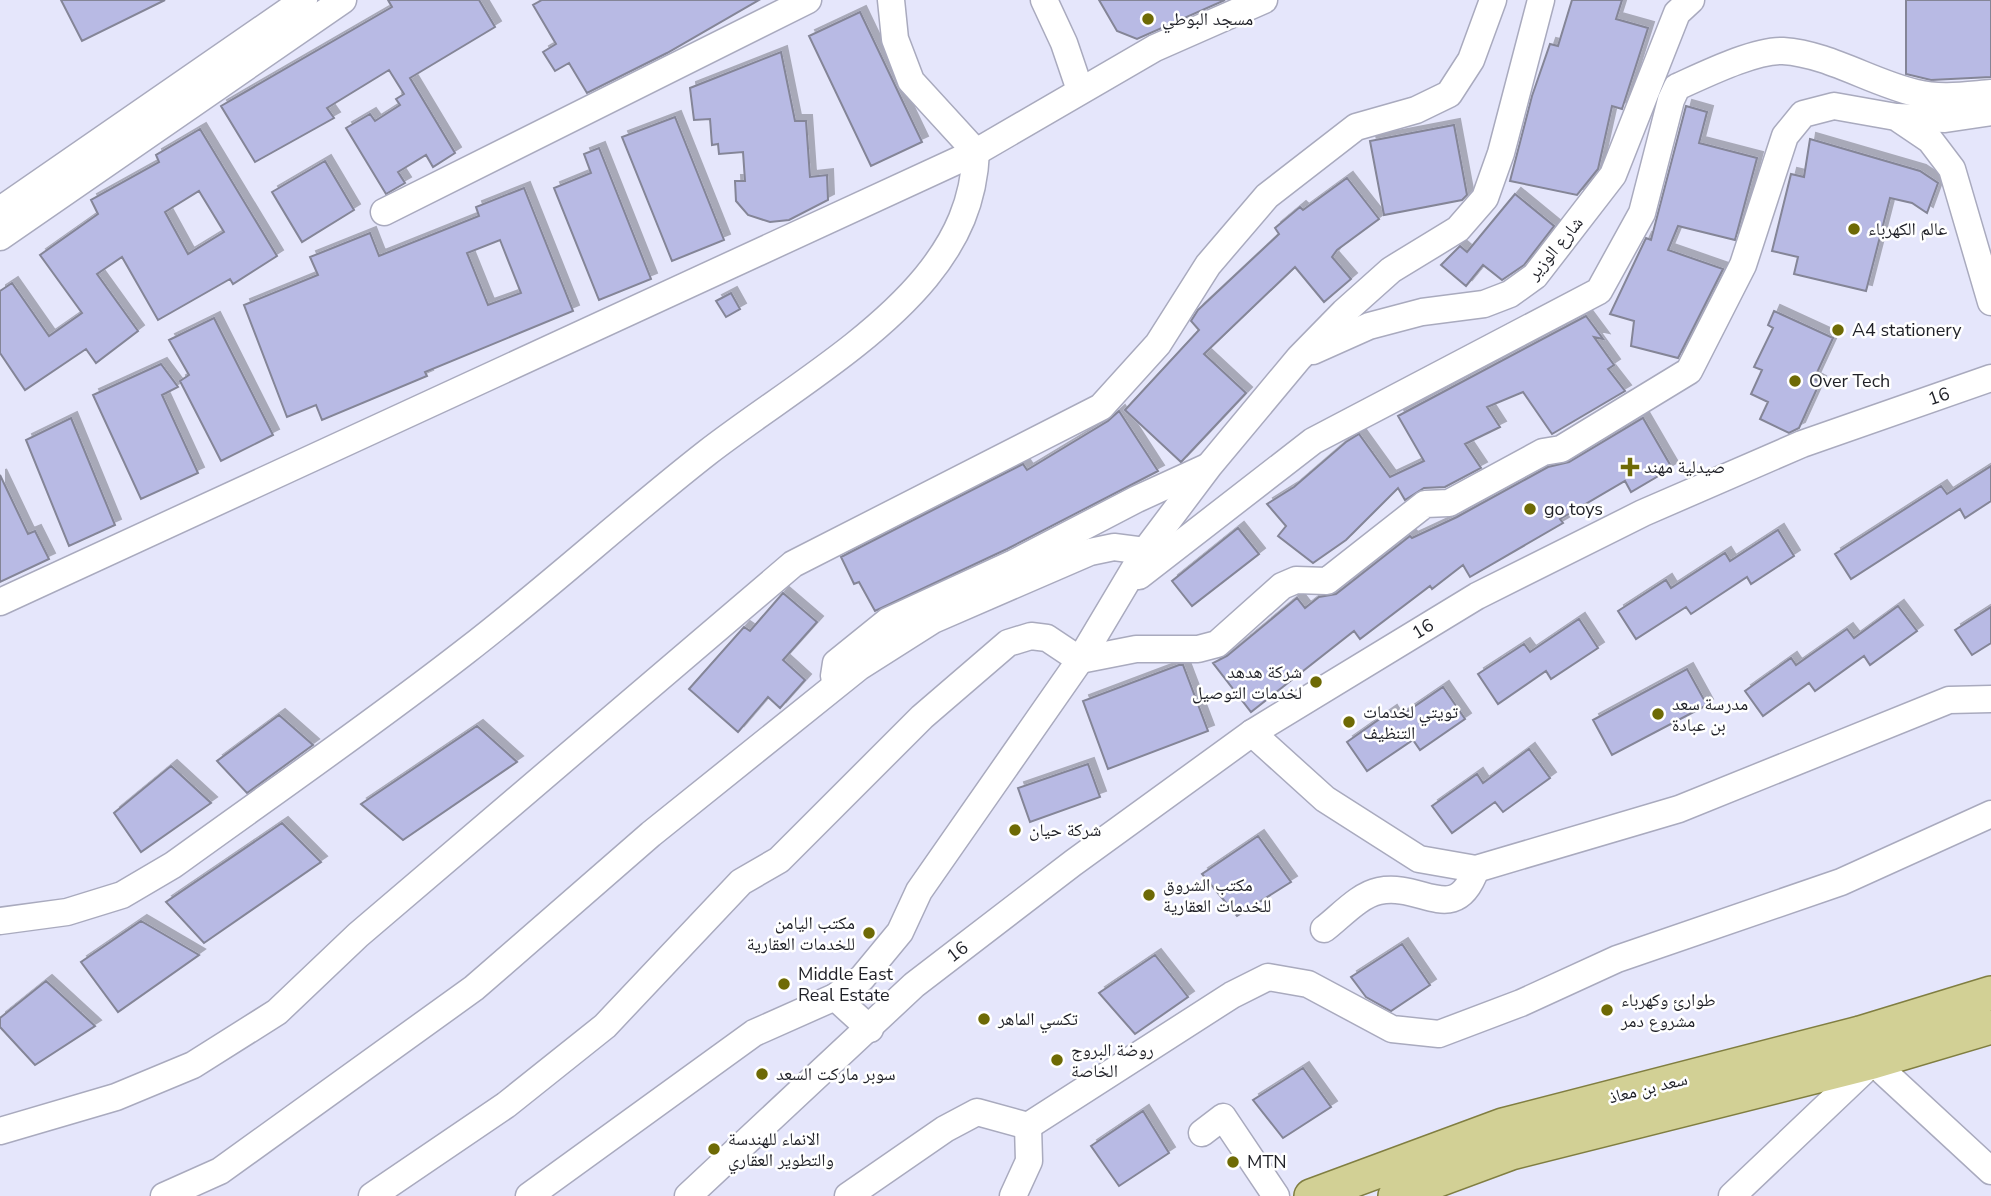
<svg xmlns="http://www.w3.org/2000/svg" width="1991" height="1196" font-family="'Nunito Sans','Noto Naskh Arabic',sans-serif">
<defs>
<filter id="shadow"><feDropShadow dx="6" dy="-6" stdDeviation="0" flood-color="#0004"/></filter>
</defs>
<rect width="100%" height="100%" fill="#e5e6fb"/>
<path fill="#b8bae4" stroke="#848597" stroke-width="2" fill-rule="evenodd" filter="url(#shadow)" d="M 61,0 L 165,0 L 82,41 Z
M 388,0 L 479,0 L 495,27 L 410,78 L 455,153 L 433,167 L 426,155 L 398,172 L 405,183 L 386,194 L 346,128 L 370,114 L 375,121 L 400,105 L 396,99 L 404,94 L 389,70 L 327,108 L 334,118 L 255,162 L 221,106 L 392,7 Z
M 542,0 L 759,0 L 667,53 L 587,93 L 569,63 L 555,71 L 543,52 L 556,44 L 533,5 Z
M 1099,0 L 1225,0 L 1137,39 L 1117,31 Z
M 1572,0 L 1622,0 L 1616,19 L 1648,28 L 1622,109 L 1612,106 L 1598,169 L 1577,195 L 1510,181 L 1532,96 L 1550,44 L 1558,46 Z
M 1906,0 L 1991,0 L 1991,77 L 1931,80 L 1906,74 Z
M 860,12 L 922,142 L 871,166 L 809,36 Z
M 781,52 L 795,121 L 806,121 L 810,177 L 827,175 L 828,200 L 789,220 L 770,222 L 748,215 L 736,201 L 735,181 L 745,181 L 743,152 L 719,154 L 718,144 L 712,145 L 710,119 L 694,120 L 690,88 Z
M 1686,106 L 1707,112 L 1699,143 L 1757,158 L 1735,240 L 1678,226 L 1668,250 L 1723,269 L 1678,358 L 1631,346 L 1634,321 L 1610,314 L 1646,238 L 1651,240 Z
M 675,117 L 724,240 L 672,261 L 622,137 Z
M 1454,125 L 1467,195 L 1462,200 L 1384,215 L 1370,141 Z
M 200,129 L 277,256 L 233,284 L 230,279 L 158,320 L 122,257 L 97,274 L 138,331 L 96,363 L 86,349 L 25,390 L 0,353 L 0,291 L 12,283 L 49,336 L 82,313 L 40,255 L 98,214 L 91,200 L 159,162 L 156,155 ZM 199,191 L 224,232 L 188,254 L 165,212 Z
M 1810,139 L 1920,171 L 1938,183 L 1927,213 L 1912,203 L 1890,198 L 1866,291 L 1794,274 L 1798,257 L 1772,251 L 1791,174 L 1804,177 Z
M 599,148 L 651,279 L 599,300 L 554,188 L 591,173 L 584,154 Z
M 325,161 L 354,210 L 302,242 L 272,192 Z
M 1347,178 L 1379,219 L 1337,250 L 1332,257 L 1351,279 L 1324,302 L 1295,267 L 1204,354 L 1246,393 L 1181,462 L 1125,410 L 1199,330 L 1191,321 L 1198,310 L 1279,234 L 1275,228 L 1300,207 L 1303,210 Z
M 524,188 L 573,311 L 425,372 L 427,376 L 322,420 L 316,405 L 287,417 L 244,305 L 318,275 L 310,257 L 370,233 L 379,256 L 479,216 L 476,207 ZM 500,240 L 521,293 L 488,305 L 467,253 Z
M 1515,194 L 1554,226 L 1524,265 L 1502,280 L 1483,265 L 1466,286 L 1441,265 L 1460,246 L 1467,252 Z
M 731,293 L 740,309 L 726,317 L 716,301 Z
M 1774,311 L 1833,338 L 1814,379 L 1820,382 L 1799,428 L 1789,433 L 1760,419 L 1768,402 L 1751,394 L 1762,370 L 1754,367 L 1773,328 L 1768,325 Z
M 1586,316 L 1603,339 L 1594,337 L 1614,365 L 1608,369 L 1625,391 L 1552,434 L 1523,392 L 1487,407 L 1500,427 L 1465,444 L 1481,468 L 1445,487 L 1424,488 L 1405,500 L 1398,488 L 1346,540 L 1313,563 L 1278,536 L 1286,526 L 1267,504 L 1294,487 L 1346,442 L 1359,434 L 1390,477 L 1424,461 L 1398,416 Z
M 214,318 L 273,435 L 221,461 L 180,381 L 189,375 L 169,340 Z
M 161,364 L 178,387 L 162,395 L 198,473 L 141,499 L 93,395 Z
M 1119,411 L 1158,471 L 1007,549 L 875,611 L 859,582 L 854,584 L 841,557 L 1023,464 L 1027,470 L 1108,421 Z
M 71,418 L 115,525 L 69,546 L 26,440 Z
M 1643,418 L 1672,468 L 1631,492 L 1625,481 L 1560,519 L 1563,523 L 1470,577 L 1463,565 L 1432,589 L 1430,586 L 1360,639 L 1354,631 L 1251,712 L 1213,663 L 1227,656 L 1297,598 L 1305,608 L 1319,597 L 1336,594 L 1410,536 L 1412,538 L 1457,517 L 1548,467 L 1569,462 Z
M 1991,466 L 1991,501 L 1965,518 L 1960,509 L 1851,579 L 1835,554 L 1941,486 L 1947,494 Z
M 0,475 L 28,534 L 35,531 L 49,559 L 0,582 Z
M 1238,528 L 1259,554 L 1192,606 L 1172,581 Z
M 1778,530 L 1794,556 L 1751,584 L 1747,577 L 1691,614 L 1686,607 L 1636,639 L 1618,611 L 1666,580 L 1671,588 L 1725,553 L 1730,561 Z
M 783,593 L 817,622 L 783,660 L 805,680 L 780,708 L 768,697 L 738,732 L 689,689 L 744,627 L 750,631 Z
M 1898,606 L 1917,631 L 1870,665 L 1864,656 L 1815,691 L 1809,683 L 1763,716 L 1745,691 L 1791,658 L 1796,665 L 1847,629 L 1854,638 Z
M 1991,607 L 1991,643 L 1972,655 L 1955,630 Z
M 1579,619 L 1598,648 L 1551,679 L 1546,671 L 1498,704 L 1478,674 L 1524,644 L 1530,652 Z
M 1179,665 L 1183,665 L 1208,731 L 1108,769 L 1083,701 Z
M 1687,669 L 1707,705 L 1612,755 L 1593,720 Z
M 1443,687 L 1465,719 L 1420,750 L 1413,740 L 1367,771 L 1347,742 L 1391,711 L 1396,719 Z
M 279,715 L 313,745 L 247,793 L 217,761 Z
M 477,726 L 517,762 L 403,840 L 361,804 Z
M 1529,749 L 1550,778 L 1503,812 L 1495,802 L 1452,833 L 1432,806 L 1477,774 L 1483,783 Z
M 1088,764 L 1100,797 L 1030,822 L 1018,788 Z
M 171,766 L 211,803 L 141,852 L 114,813 Z
M 282,823 L 321,862 L 204,943 L 166,902 Z
M 1258,836 L 1291,882 L 1237,916 L 1202,874 Z
M 141,921 L 199,955 L 118,1012 L 81,962 Z
M 1402,944 L 1430,985 L 1391,1011 L 1366,997 L 1351,977 Z
M 1155,955 L 1188,997 L 1135,1034 L 1099,993 Z
M 46,981 L 95,1026 L 35,1065 L 0,1027 L 0,1018 Z
M 1303,1068 L 1331,1107 L 1283,1138 L 1253,1100 Z
M 1143,1111 L 1169,1153 L 1119,1186 L 1091,1146 Z"/>
<g fill="none" stroke-linecap="round" stroke-linejoin="round">
<defs>
<g id="minor">
<path d="M 1044,0 L 1064,43 L 1080,90"/>
<path d="M 1896,117 L 1945,119 L 1991,112"/>
<path d="M 0,210 L 304,0"/>
<path d="M 384,212 L 808,0"/>
<path d="M 0,237 L 343,0"/>
<path d="M 1313,351 L 1369,326 L 1422,312 L 1484,304 L 1510,294 L 1535,276 L 1613,175 L 1677,13 L 1691,0"/>
<path d="M 1139,576 L 1313,441 L 1599,291 L 1642,213 L 1671,100 L 1677,87 C 1704,75 1754,50 1783,51 C 1829,54 1872,83 1916,93 C 1941,99 1966,95 1991,93"/>
<path d="M 0,602 L 976,152 L 1155,48 L 1264,0"/>
<path d="M 834,676 L 836,663 L 888,621 L 1014,563 L 1137,499 L 1207,467"/>
<path d="M 1252,733 L 1325,799 L 1419,859 L 1476,869 L 1679,809 L 1949,700 L 1991,699"/>
<path d="M 0,921 L 67,912 L 122,895 L 173,865 C 271,794 371,725 466,651 C 549,587 626,516 708,452 C 778,398 870,345 926,277 C 957,239 974,201 976,152 L 911,81 L 895,39 L 891,0"/>
<path d="M 1324,929 C 1340,917 1359,895 1379,891 C 1422,882 1455,928 1476,869"/>
<path d="M 835,997 L 870,1029"/>
<path d="M 1866,1047 L 1873,1062 L 1991,1171"/>
<path d="M 0,1131 L 116,1097 L 193,1065 L 277,1012 L 358,935 L 793,564 L 1101,407 L 1158,344 L 1208,265 L 1267,196 L 1356,127 L 1416,110 L 1449,94 L 1471,60 L 1493,0"/>
<path d="M 1202,1133 L 1223,1117 L 1276,1196"/>
<path d="M 164,1196 L 220,1171 L 474,988 L 651,834 L 859,667 L 933,620 L 1090,552 L 1114,547 L 1145,551"/>
<path d="M 372,1196 L 506,1105 L 605,1026 L 741,882 L 779,860 L 922,717 L 1008,643 L 1031,636 L 1047,638 L 1080,660 L 1136,649 L 1198,649 L 1217,644 L 1282,586 L 1296,580 L 1327,581 L 1425,504 L 1449,503 L 1543,452 L 1561,449 L 1689,371 L 1743,265 L 1785,136 L 1803,114 L 1834,106 L 1896,117 L 1930,140 L 1952,169 L 1991,302"/>
<path d="M 529,1196 L 754,1033 L 835,997 L 862,978 L 900,932 L 919,891 L 1080,660 L 1145,551 L 1209,466 L 1299,358 L 1344,312 L 1391,270 L 1458,229 L 1485,198 L 1501,153 L 1541,0"/>
<path id="s1" d="M 688,1196 L 914,985 L 1073,863 L 1252,733 L 1477,596 L 1643,513 L 1802,444 L 1991,378"/>
<path d="M 848,1196 L 945,1129 L 977,1112 L 1028,1126 L 1232,995 L 1268,977 L 1308,984 L 1392,1029 L 1439,1034 L 1521,1003 L 1617,959 L 1841,882 L 1991,814"/>
<path d="M 1013,1196 L 1029,1161 L 1028,1126"/>
<path d="M 1732,1196 L 1873,1062"/>
</g>
<path id="major" d="M 1311,1196 L 1503,1125 L 1860,1033 L 1991,993
M 1395,1196 L 1511,1153 L 1873,1062 L 1991,1027"/>
</defs>
<use href="#minor" stroke="#a9aabe" stroke-width="29"/>
<use href="#major" stroke="#807e41" stroke-width="36"/>
<use href="#minor" stroke="#fff" stroke-width="26"/>
<use href="#major" stroke="#d2d095" stroke-width="33"/>
</g>
<g fill="#6e6a05" stroke="#fff" stroke-width="2.5">
<circle cx="1148" cy="19" r="7"/>
<circle cx="1854" cy="229" r="7"/>
<circle cx="1838" cy="330" r="7"/>
<circle cx="1795" cy="381" r="7"/>
<path d="M1626.5 456.5h7v7h7v7h-7v7h-7v-7h-7v-7h7z"/>
<circle cx="1530" cy="509" r="7"/>
<circle cx="1316" cy="682" r="7"/>
<circle cx="1658" cy="714" r="7"/>
<circle cx="1349" cy="722" r="7"/>
<circle cx="1015" cy="830" r="7"/>
<circle cx="1149" cy="895" r="7"/>
<circle cx="869" cy="933" r="7"/>
<circle cx="784" cy="984" r="7"/>
<circle cx="1607" cy="1010" r="7"/>
<circle cx="984" cy="1019" r="7"/>
<circle cx="1057" cy="1060" r="7"/>
<circle cx="762" cy="1074" r="7"/>
<circle cx="714" cy="1149" r="7"/>
<circle cx="1233" cy="1162" r="7"/>
</g>
<g text-anchor="middle" stroke-width="5" stroke-linejoin="round" paint-order="stroke">
<g font-size="18" fill="#1f2027" stroke="#fff" text-anchor="start">
<text x="1162" y="25">مسجد البوطي</text>
<text x="1868" y="235">عالم الكهرباء</text>
<text x="1852" y="336">A4 stationery</text>
<text x="1809" y="387">Over Tech</text>
<text x="1644" y="473">صيدلية مهند</text>
<text x="1544" y="515">go toys</text>
<text x="1302" y="678" text-anchor="end">شركة هدهد<tspan x="1302" dy="21">لخدمات التوصيل</tspan></text>
<text x="1672" y="710">مدرسة سعد<tspan x="1672" dy="21">بن عبادة</tspan></text>
<text x="1363" y="718">تويتي لخدمات<tspan x="1363" dy="21">التنظيف</tspan></text>
<text x="1029" y="836">شركة حيان</text>
<text x="1163" y="891">مكتب الشروق<tspan x="1163" dy="21">للخدمات العقارية</tspan></text>
<text x="855" y="929" text-anchor="end">مكتب اليامن<tspan x="855" dy="21">للخدمات العقارية</tspan></text>
<text x="798" y="980">Middle East<tspan x="798" dy="21">Real Estate</tspan></text>
<text x="1621" y="1006">طوارئ وكهرباء<tspan x="1621" dy="21">مشروع دمر</tspan></text>
<text x="998" y="1025">تكسي الماهر</text>
<text x="1071" y="1056">روضة البروج<tspan x="1071" dy="21">الخاصة</tspan></text>
<text x="776" y="1080">سوبر ماركت السعد</text>
<text x="728" y="1145">الانماء للهندسة<tspan x="728" dy="21">والتطوير العقاري</tspan></text>
<text x="1247" y="1168">MTN</text>
</g>
<g font-size="18" fill="#1f2027" stroke="#fff">
<text transform="translate(1555 248) rotate(-50)" y="6">شارع الوزير</text>
<text dy="6" stroke="none"><textPath href="#s1" startOffset="1498">16</textPath></text>
<text dy="6" stroke="none"><textPath href="#s1" startOffset="931">16</textPath></text>
<text dy="6" stroke="none"><textPath href="#s1" startOffset="364">16</textPath></text>
<text transform="translate(1648 1088) rotate(-14)" y="6">سعد بن معاذ</text>
</g>
</g>
</svg>
